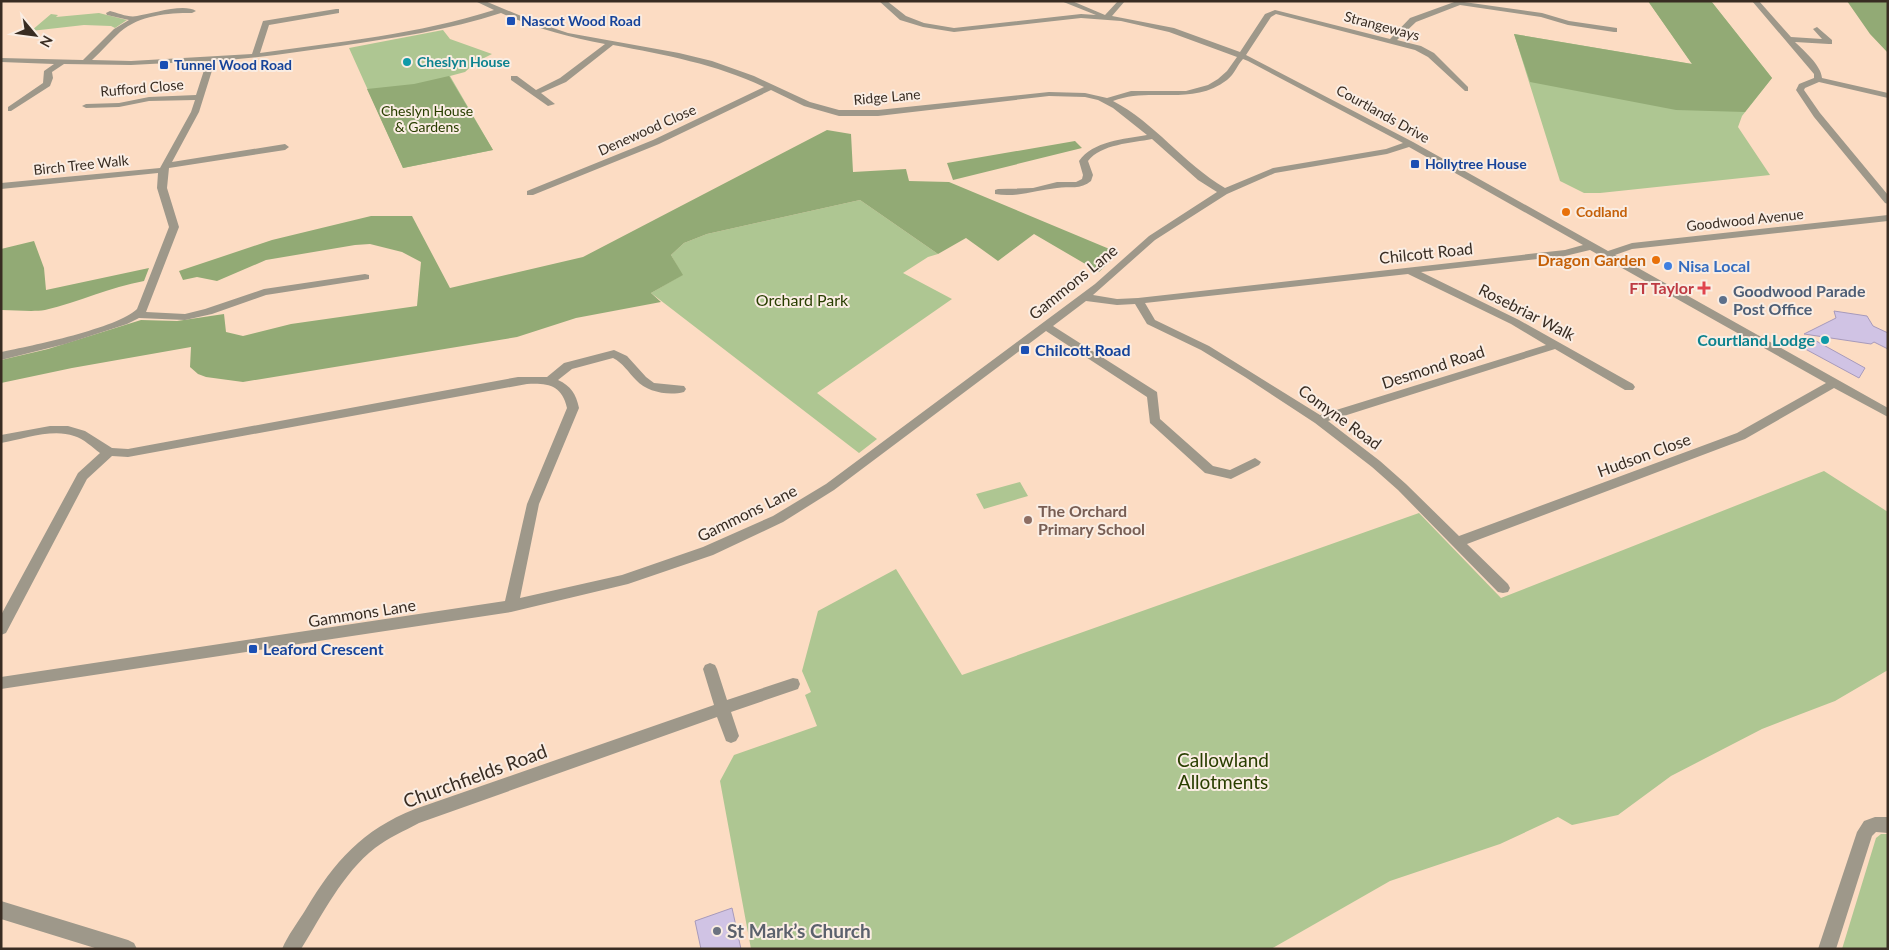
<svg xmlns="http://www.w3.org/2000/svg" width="1889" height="950" font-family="Lato,sans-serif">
<rect width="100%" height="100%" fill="#fcdcc3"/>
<path fill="#aec692" d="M 1648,1 L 1711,1 L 1772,78 L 1742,116 L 1738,127 L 1770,175 L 1600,193 L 1584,193 L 1560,181 L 1514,34 L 1692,64 Z
M 99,13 L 127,20 L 115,28 L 111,26 L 84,25 L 31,31 L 51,14 L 58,15 L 56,17 Z
M 443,30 L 450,39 L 492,54 L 476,62 L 465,72 L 450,76 L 493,150 L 403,168 L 349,48 Z
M 860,200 L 938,254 L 928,257 L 903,273 L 952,299 L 817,393 L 877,439 L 859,453 L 651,293 L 682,275 L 671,255 L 684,243 L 707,234 Z
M 1824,471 L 1888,512 L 1888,670 L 1835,701 L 1762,729 L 1671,776 L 1618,815 L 1572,825 L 1558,817 L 1500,844 L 1390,881 L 1271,949 L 751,949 L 720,781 L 734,755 L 817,726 L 805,695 L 811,692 L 802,671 L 818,611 L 896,569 L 962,675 L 1419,513 L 1501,598 Z
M 1020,482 L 1028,496 L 984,509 L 976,494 Z
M 1881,834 L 1888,834 L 1888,949 L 1842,949 L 1876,838 Z"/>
<path fill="#92aa75" d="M 1648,1 L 1711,1 L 1772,78 L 1745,112 L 1676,110 L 1530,82 L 1514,34 L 1692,64 Z
M 1847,1 L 1888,1 L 1888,53 L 1870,34 Z
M 449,76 L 493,150 L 403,168 L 367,89 L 414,84 Z
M 827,130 L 851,134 L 853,172 L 906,169 L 909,181 L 949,182 L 1119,253 L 1099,272 L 1034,234 L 998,261 L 966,238 L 938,254 L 860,200 L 707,234 L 684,243 L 671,255 L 683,275 L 651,293 L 661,302 L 576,318 L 517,337 L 243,382 L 206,377 L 198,374 L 190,367 L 191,347 L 72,368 L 1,383 L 1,360 L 48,349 L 141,320 L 177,321 L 224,314 L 226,332 L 243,336 L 291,324 L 417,306 L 421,262 L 402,252 L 370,244 L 355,245 L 266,260 L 217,281 L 197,277 L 183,280 L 179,271 L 272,240 L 371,216 L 412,216 L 450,288 L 583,257 Z
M 1075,141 L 1082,148 L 953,180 L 947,163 Z
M 34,241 L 44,268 L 46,290 L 149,268 L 144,281 C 110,287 79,302 45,310 C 32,312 16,310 2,310 L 1,249 Z"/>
<path fill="#d0c3e4" stroke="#a79abb" d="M 1834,311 L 1867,316 L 1873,326 L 1888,333 L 1888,349 L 1874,342 L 1871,344 L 1804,334 L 1836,318 Z
M 1809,337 L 1865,368 L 1859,378 L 1796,344 Z
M 732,908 L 741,949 L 701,949 L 695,921 Z"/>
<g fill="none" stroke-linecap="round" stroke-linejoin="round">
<path fill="#9e988a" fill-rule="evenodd" d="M 475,1 L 485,1 L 538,23 L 568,33 L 679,53 L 712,61 L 754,76 L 810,102 L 839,110 L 878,110 L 1049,92 L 1085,93 L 1107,98 L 1131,91 L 1186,91 L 1208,85 L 1218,79 L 1227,71 L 1237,57 L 1169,32 L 1121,21 L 1081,18 L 954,32 L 923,27 L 900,20 L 879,1 L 887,1 L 906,16 L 924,23 L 954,28 L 1081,14 L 1096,15 L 1061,1 L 1072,1 L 1105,15 L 1118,1 L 1125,1 L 1112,16 L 1174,28 L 1240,52 L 1265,14 L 1275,10 L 1390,39 L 1410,18 L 1457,1 L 1542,13 L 1569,21 L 1617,28 L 1617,32 L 1614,32 L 1568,25 L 1541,17 L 1460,5 L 1416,22 L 1397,40 L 1421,46 L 1434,53 L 1468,87 L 1468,91 L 1465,91 L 1428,57 L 1415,50 L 1276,14 L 1271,17 L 1246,55 L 1413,142 L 1608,251 L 1632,243 L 1888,215 L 1888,221 L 1632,249 L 1615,255 L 1888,408 L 1888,417 L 1834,388 L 1745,439 L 1467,544 L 1508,584 L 1510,588 L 1508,592 L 1503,593 L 1498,592 L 1398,490 L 1372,467 L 1315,423 L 1245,377 L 1201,350 L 1147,324 L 1135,304 L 1117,305 L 1086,301 L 1053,326 L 1157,392 L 1160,419 L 1213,466 L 1230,470 L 1255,458 L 1261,462 L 1259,465 L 1231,479 L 1205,473 L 1150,423 L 1147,397 L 1046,331 L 834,490 L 783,522 L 713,555 L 628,584 L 511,612 L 1,689 L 1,677 L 505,601 L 527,504 L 567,408 C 562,385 548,383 527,384 L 128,457 L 112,456 L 87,479 L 6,633 L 1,635 L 1,615 L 78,473 L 100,453 C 92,447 84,439 74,436 C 53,428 23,439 1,443 L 1,435 L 50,426 L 68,426 L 85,431 L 112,448 L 128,449 L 518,377 L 547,377 L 564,363 L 614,350 L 627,356 L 646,377 L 654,383 L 684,386 L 686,389 L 684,392 C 668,396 647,392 636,380 C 628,372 623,363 613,358 L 572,369 L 558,380 C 571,386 576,394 579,408 L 539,504 L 520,598 L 622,575 L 703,547 L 773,516 L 826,484 L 1095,284 L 1149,236 L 1217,192 L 1198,180 L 1152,139 C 1132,143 1101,144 1088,161 L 1093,175 L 1091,181 C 1081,190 1069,186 1057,188 C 1036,190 1016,198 995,194 L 995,190 L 998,189 L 1033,188 L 1057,182 L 1076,182 L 1082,179 L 1083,175 L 1079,161 C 1093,141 1124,139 1147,135 L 1113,108 L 1098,100 L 1085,97 L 1049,96 L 878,116 L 839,116 L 804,106 L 771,90 L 659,144 L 533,195 L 527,195 L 527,191 L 653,140 L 764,87 C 716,64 665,55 613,45 L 566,82 L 541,93 L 555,104 L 548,106 L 511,80 L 511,76 L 517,76 L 536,90 L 560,78 L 605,44 C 568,37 535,28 501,13 C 449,30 394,38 340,46 C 298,52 257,58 215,61 L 199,112 L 172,162 L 285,144 L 289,147 L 285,150 L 169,168 L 167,188 L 179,227 L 146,312 L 185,314 L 205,309 L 264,289 L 365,274 L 369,275 L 369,279 L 266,295 L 212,314 L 185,320 L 139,318 L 127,324 L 65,344 L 1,360 L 1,352 C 31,346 118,328 137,309 L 169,227 L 157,188 L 158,173 L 1,189 L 1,183 L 160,168 L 191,112 L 195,100 L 149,101 L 119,107 L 86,108 L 82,106 L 86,104 L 119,103 L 149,97 L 196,95 L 207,61 L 131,65 L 64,64 L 52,72 L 53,78 L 50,86 L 11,111 L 8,111 L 8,107 L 43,83 L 44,71 L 54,64 L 1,62 L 1,58 L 83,60 L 114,29 L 129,20 L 107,15 L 106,13 L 110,11 C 118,13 129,18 137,16 C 152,14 183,3 196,11 L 192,13 C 167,13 140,15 120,32 C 110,41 102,51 92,60 L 131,61 L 252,54 L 263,21 L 336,9 L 339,9 L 339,13 L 269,25 L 260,53 C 338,42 419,34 494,10 ZM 1243,59 L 1248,61 L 1403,143 L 1386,149 L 1273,168 L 1225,188 C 1184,164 1154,122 1113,101 C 1150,86 1192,107 1227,80 C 1235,74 1237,65 1243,59 ZM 1409,147 L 1583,245 L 1565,250 L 1138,298 L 1117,299 L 1093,295 L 1155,240 L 1227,194 L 1275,173 L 1387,154 ZM 1590,250 L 1826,383 L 1737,433 L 1459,536 L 1406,484 L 1380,461 L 1328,421 L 1555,349 L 1625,390 L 1633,390 L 1635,387 L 1633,384 L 1519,320 L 1421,272 L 1565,256 ZM 1408,274 L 1511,324 L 1546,345 L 1320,415 L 1209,346 L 1155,320 L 1145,303 Z
M 1752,1 L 1759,1 L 1791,37 L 1822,39 L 1813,29 L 1817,27 L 1832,40 L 1832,44 L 1829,44 L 1795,42 C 1804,51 1821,65 1822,78 L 1888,93 L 1888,98 L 1819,82 L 1805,88 L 1804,90 L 1820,113 L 1888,195 L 1888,204 L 1885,203 L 1814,117 L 1796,90 L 1799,84 L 1814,78 L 1814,74 Z
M 710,663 L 715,665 L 717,669 L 727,700 L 793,678 L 798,679 L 800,684 L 798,689 L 731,712 L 739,736 L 736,741 L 731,743 L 726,741 L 717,717 L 419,823 C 404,831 388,838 375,848 C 342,874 323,914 301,949 L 282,949 C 288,935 298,922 306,909 C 335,861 362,830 415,809 L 714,705 L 703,669 L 705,665 Z
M 1875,817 L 1888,817 L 1888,833 L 1876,832 L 1872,836 L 1836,949 L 1818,949 L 1857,832 L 1864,821 Z
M 1,901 L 128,940 L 134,943 L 137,949 L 98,949 L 1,919 Z"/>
</g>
<g fill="#1a4fb4" stroke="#faede3" stroke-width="2">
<rect x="506" y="16" width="10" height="10" rx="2.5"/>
<rect x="159" y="60" width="10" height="10" rx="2.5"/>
<rect x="1410" y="159" width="10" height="10" rx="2.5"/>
<rect x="1020" y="345" width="10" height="10" rx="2.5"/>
<rect x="248" y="644" width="10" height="10" rx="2.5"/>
</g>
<g fill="#0f9aa8" stroke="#faede3" stroke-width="2">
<circle cx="407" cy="62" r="5"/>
<circle cx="1825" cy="340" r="5"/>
</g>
<g fill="#e8710a" stroke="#faede3" stroke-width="2">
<circle cx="1566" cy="212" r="5"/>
<circle cx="1656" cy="260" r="5"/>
</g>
<circle fill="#3f7fe0" stroke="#faede3" stroke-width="2" cx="1668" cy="266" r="5"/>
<path fill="#e0444e" stroke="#faede3" stroke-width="2" d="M1701.5 280.5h5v5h5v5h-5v5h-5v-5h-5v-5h5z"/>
<circle fill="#5c6f8a" stroke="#faede3" stroke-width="2" cx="1723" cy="300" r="5"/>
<circle fill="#8d6e63" stroke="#faede3" stroke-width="2" cx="1028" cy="520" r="5"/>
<circle fill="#6b7280" stroke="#faede3" stroke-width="2" cx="717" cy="931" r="5"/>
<g text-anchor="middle" stroke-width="4" stroke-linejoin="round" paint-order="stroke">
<g font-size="14" font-weight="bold" fill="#164399" stroke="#faede3" text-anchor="start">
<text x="521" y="26">Nascot Wood Road</text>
<text x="174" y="70">Tunnel Wood Road</text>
<text x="1425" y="169">Hollytree House</text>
</g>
<g font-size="14" fill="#382c22" stroke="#faede3">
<text transform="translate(1382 26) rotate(15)" y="5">Strangeways</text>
<text transform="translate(142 88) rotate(-5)" y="5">Rufford Close</text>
<text transform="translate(887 97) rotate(-5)" y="5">Ridge Lane</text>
<text transform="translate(1383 114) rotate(29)" y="5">Courtlands Drive</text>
<text transform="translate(647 130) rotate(-24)" y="5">Denewood Close</text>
<text transform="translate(81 165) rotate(-6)" y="5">Birch Tree Walk</text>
<text transform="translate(1745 220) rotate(-6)" y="5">Goodwood Avenue</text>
</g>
<g font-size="14" font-weight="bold" fill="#0d838f" stroke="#faede3" text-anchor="start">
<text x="417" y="67">Cheslyn House</text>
</g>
<g font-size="14" fill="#293e00" stroke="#faede3">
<text x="427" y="116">Cheslyn House<tspan x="427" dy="16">&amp; Gardens</tspan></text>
</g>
<g font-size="14" font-weight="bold" fill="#c56008" stroke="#faede3" text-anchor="start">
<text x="1576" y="217">Codland</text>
</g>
<g font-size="16" fill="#382c22" stroke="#faede3">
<text transform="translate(1426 253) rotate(-6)" y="6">Chilcott Road</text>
<text transform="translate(1073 282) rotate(-39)" y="6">Gammons Lane</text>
<text transform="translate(1527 312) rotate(27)" y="6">Rosebriar Walk</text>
<text transform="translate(1433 367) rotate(-18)" y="6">Desmond Road</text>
<text transform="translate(1340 417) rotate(36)" y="6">Comyne Road</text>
<text transform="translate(1644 455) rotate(-20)" y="6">Hudson Close</text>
<text transform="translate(747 513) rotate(-26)" y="6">Gammons Lane</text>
<text transform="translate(362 613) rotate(-9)" y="6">Gammons Lane</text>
</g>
<g font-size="16" font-weight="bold" fill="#c56008" stroke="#faede3" text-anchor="end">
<text x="1646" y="266">Dragon Garden</text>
</g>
<g font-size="16" font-weight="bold" fill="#366cbe" stroke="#faede3" text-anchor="start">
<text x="1678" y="272">Nisa Local</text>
</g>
<g font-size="16" font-weight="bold" fill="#be3a42" stroke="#faede3" text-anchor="end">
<text x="1694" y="294">FT Taylor</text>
</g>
<g font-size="16" font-weight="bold" fill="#4e5e75" stroke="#faede3" text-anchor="start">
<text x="1733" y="297">Goodwood Parade<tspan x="1733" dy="18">Post Office</tspan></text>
</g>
<g font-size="16" fill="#293e00" stroke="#faede3">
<text x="802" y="306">Orchard Park</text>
</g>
<g font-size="16" font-weight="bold" fill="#0d838f" stroke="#faede3" text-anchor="end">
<text x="1815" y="346">Courtland Lodge</text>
</g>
<g font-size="16" font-weight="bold" fill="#164399" stroke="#faede3" text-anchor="start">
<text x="1035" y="356">Chilcott Road</text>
<text x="263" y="655">Leaford Crescent</text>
</g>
<g font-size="16" font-weight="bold" fill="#785e54" stroke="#faede3" text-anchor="start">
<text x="1038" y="517">The Orchard<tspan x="1038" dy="18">Primary School</tspan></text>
</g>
<g font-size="19" fill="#293e00" stroke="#faede3">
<text x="1223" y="767">Callowland<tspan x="1223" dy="22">Allotments</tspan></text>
</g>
<g font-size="19" fill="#382c22" stroke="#faede3">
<text transform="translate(475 776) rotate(-20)" y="7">Churchfields Road</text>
</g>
<g font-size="19" font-weight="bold" fill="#5b616d" stroke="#faede3" text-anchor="start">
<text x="727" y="938">St Mark’s Church</text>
</g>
</g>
<rect width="1889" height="950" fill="none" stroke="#382c22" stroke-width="5"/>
<g transform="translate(35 35) rotate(119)" stroke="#faede3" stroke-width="4" paint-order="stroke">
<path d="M0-4L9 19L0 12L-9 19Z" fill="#382c22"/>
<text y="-8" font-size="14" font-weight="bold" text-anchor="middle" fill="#382c22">N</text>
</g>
</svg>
